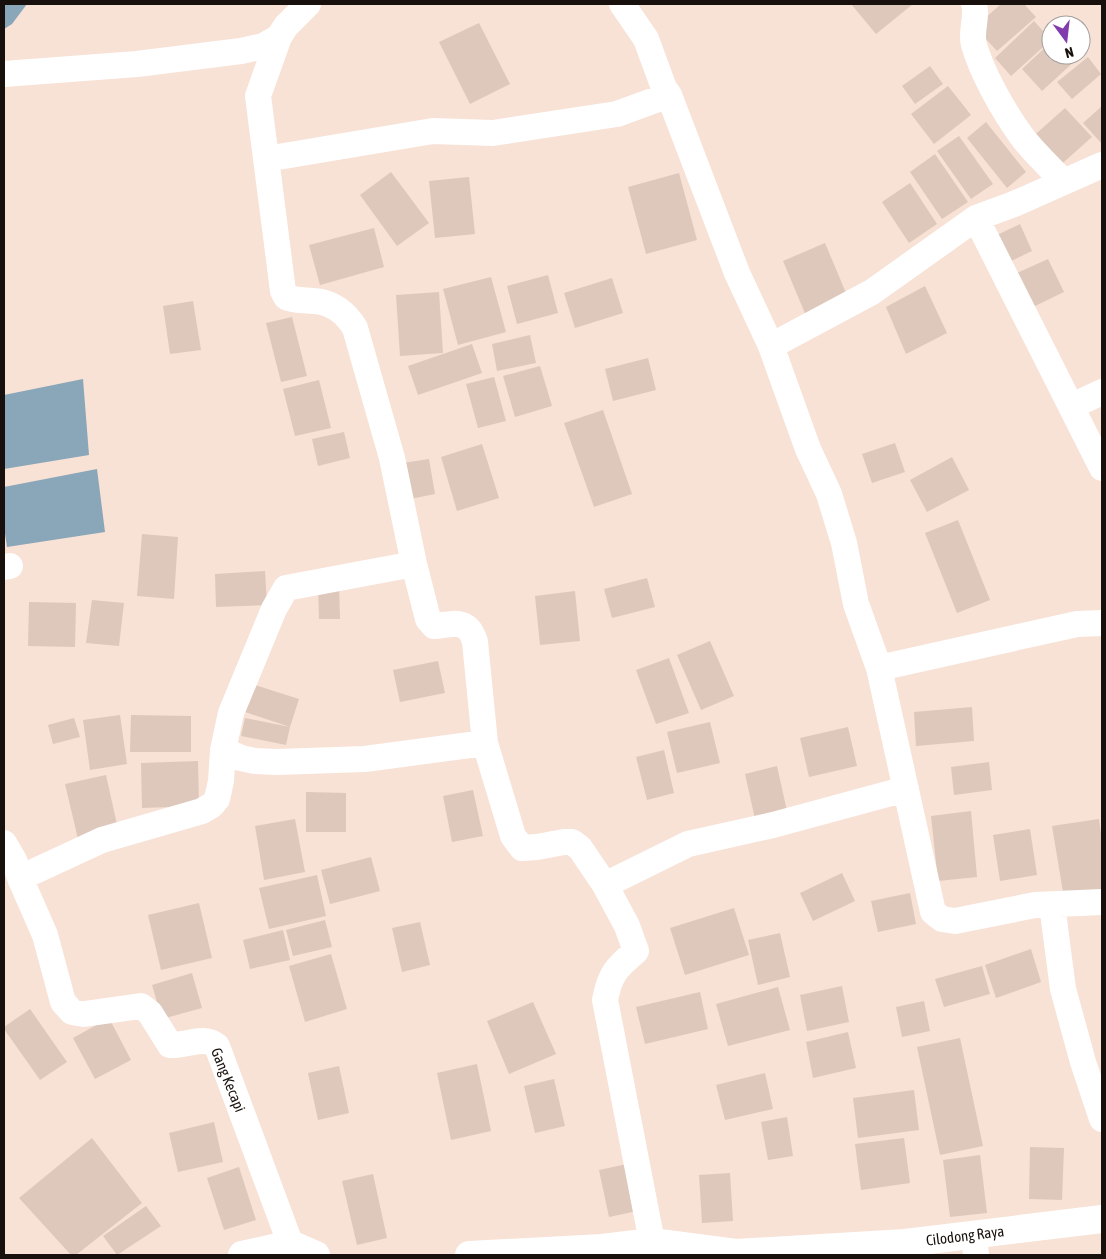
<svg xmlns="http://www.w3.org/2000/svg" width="1106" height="1259" font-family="'Asap Condensed',sans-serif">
<rect width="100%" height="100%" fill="#f8e1d5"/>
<path fill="#8aa6b9" d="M 4,4 L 27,4 L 12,24 L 4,29 Z
M 83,379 L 89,455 L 4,469 L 4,395 Z
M 97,469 L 105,532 L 7,547 L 4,527 L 4,487 Z"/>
<path fill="#dec8bb" d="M 851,4 L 913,4 L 876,34 Z
M 1001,4 L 1024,4 L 1036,17 L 997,51 L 975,27 Z
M 1034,21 L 1051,40 L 1011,76 L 995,58 Z
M 479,23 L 510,84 L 470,104 L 439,42 Z
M 1051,42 L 1051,55 L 1081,55 L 1081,44 L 1087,50 L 1042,91 L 1022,69 Z
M 1088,57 L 1101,74 L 1072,99 L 1057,82 Z
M 930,66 L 943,84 L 915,104 L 902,86 Z
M 948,86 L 971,115 L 934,144 L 911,114 Z
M 1102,106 L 1102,144 L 1083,123 Z
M 1065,108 L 1092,137 L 1056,169 L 1029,140 Z
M 986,122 L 1026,172 L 1007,188 L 967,138 Z
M 959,136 L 993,184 L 971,199 L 937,151 Z
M 935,154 L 968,202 L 942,219 L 910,172 Z
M 391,172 L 429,223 L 397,246 L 360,195 Z
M 679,173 L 697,240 L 646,254 L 628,187 Z
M 469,177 L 475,234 L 435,238 L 429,181 Z
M 910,183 L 937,224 L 909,243 L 882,202 Z
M 1020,224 L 1032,251 L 1009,262 L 997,235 Z
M 374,228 L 384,267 L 320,285 L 309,245 Z
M 825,243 L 849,300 L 807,318 L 783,261 Z
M 1048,259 L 1064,292 L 1033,307 L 1017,273 Z
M 548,275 L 558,313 L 517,324 L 507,286 Z
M 491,277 L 506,332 L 458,345 L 443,289 Z
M 612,278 L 623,313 L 575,328 L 564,293 Z
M 925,286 L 947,333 L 906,354 L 886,307 Z
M 439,292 L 443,353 L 400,356 L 396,295 Z
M 193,301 L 201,350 L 170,354 L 163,306 Z
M 292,317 L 307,376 L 281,382 L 266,323 Z
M 530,335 L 536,363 L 497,371 L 492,344 Z
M 472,344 L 482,373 L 418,395 L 408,366 Z
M 648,358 L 656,390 L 613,401 L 605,369 Z
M 540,366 L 552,406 L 515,417 L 503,376 Z
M 494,377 L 506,421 L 478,428 L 466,384 Z
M 319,380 L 331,428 L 295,436 L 283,389 Z
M 603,410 L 632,494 L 594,507 L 564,423 Z
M 344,432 L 350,458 L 318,466 L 312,439 Z
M 895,443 L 905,472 L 872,483 L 862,454 Z
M 482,444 L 499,498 L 457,511 L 441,457 Z
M 952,457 L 969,490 L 927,512 L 910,480 Z
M 429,459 L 435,494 L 410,499 L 403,463 Z
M 958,520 L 990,600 L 957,613 L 925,533 Z
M 142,534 L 178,537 L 174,599 L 137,596 Z
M 265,571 L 267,605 L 216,607 L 215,574 Z
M 647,578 L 655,607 L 612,618 L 604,589 Z
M 339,582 L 340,619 L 319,619 L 318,583 Z
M 575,591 L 580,641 L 540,645 L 535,596 Z
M 92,600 L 124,603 L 119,646 L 86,643 Z
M 29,602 L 76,603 L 75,647 L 28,646 Z
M 710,641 L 734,696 L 701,710 L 677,655 Z
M 669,658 L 689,713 L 656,724 L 636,670 Z
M 438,661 L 445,693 L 400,702 L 393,670 Z
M 255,685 L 299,699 L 290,727 L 245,712 Z
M 972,707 L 974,741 L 916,746 L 914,712 Z
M 120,715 L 127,764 L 90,770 L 83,720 Z
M 131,715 L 191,716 L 191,752 L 130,752 Z
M 74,718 L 80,737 L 53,744 L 48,725 Z
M 245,718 L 290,727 L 286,745 L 241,736 Z
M 710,722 L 720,763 L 677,773 L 667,732 Z
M 848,727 L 857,766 L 809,777 L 800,738 Z
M 664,750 L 674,793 L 647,800 L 636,757 Z
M 198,761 L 199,806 L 142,808 L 141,763 Z
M 989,762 L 992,790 L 954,795 L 951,767 Z
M 777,766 L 787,811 L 755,819 L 745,774 Z
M 106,775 L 118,829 L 78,839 L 65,784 Z
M 473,790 L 483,836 L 452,842 L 443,796 Z
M 306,792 L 346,793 L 346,832 L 306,832 Z
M 971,811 L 977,877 L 938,881 L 931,816 Z
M 295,819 L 305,872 L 264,880 L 255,826 Z
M 1099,819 L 1102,841 L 1102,891 L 1064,898 L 1052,826 Z
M 1030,829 L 1037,875 L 1000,881 L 993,835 Z
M 371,857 L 380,891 L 330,904 L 321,870 Z
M 842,873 L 855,901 L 813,921 L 800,893 Z
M 317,875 L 326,916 L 269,929 L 259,888 Z
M 910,893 L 916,924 L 878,932 L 871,901 Z
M 199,903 L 212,958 L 161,970 L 148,915 Z
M 734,908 L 749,955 L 685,975 L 670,928 Z
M 325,920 L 332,947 L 293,956 L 286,930 Z
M 420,922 L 430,965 L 402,972 L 392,928 Z
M 283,930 L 290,960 L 250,969 L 243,940 Z
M 780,933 L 790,977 L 758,985 L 748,940 Z
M 1031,949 L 1041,982 L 996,998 L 985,965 Z
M 331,954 L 347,1009 L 305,1022 L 289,966 Z
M 982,966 L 990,994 L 944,1007 L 935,979 Z
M 192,973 L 202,1008 L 162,1019 L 152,985 Z
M 842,986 L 849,1022 L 807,1031 L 800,995 Z
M 778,987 L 790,1030 L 728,1046 L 716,1004 Z
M 700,992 L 708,1029 L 645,1044 L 636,1007 Z
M 924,1001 L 930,1031 L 902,1037 L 896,1007 Z
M 533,1002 L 556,1054 L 509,1074 L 487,1021 Z
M 30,1009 L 67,1062 L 40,1080 L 4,1029 L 4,1027 Z
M 109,1018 L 131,1060 L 95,1079 L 73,1038 Z
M 848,1032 L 856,1068 L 813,1078 L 806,1042 Z
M 960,1038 L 983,1146 L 940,1155 L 917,1047 Z
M 477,1064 L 491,1131 L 451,1140 L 437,1073 Z
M 339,1066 L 349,1113 L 318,1120 L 308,1073 Z
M 765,1073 L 773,1109 L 725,1120 L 716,1085 Z
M 554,1079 L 565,1126 L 535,1133 L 524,1086 Z
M 914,1090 L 919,1130 L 858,1138 L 853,1098 Z
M 787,1117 L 793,1156 L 768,1160 L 761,1122 Z
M 214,1122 L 223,1162 L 178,1172 L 169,1133 Z
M 92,1138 L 142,1203 L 76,1255 L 71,1255 L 19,1198 Z
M 904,1138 L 910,1183 L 861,1190 L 855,1144 Z
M 1030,1147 L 1064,1148 L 1062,1200 L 1029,1199 Z
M 980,1155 L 987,1213 L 950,1217 L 943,1160 Z
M 627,1164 L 637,1211 L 609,1217 L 599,1170 Z
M 239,1167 L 256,1220 L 224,1230 L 207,1178 Z
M 730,1173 L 733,1221 L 702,1223 L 699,1175 Z
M 373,1174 L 387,1238 L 357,1245 L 342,1181 Z
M 146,1206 L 161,1226 L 117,1255 L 103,1236 Z"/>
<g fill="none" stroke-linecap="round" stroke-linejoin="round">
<path stroke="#fff" stroke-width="26" d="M 622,4 L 646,39 L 664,88 L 669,95 L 737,273 L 771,346 L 808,449 L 829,494 L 844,543 L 856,604 L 879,668 L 933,912 L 942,919 L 955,921 L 1035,905 L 1102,902
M 974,4 C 978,18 970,31 974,45 C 982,73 1003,110 1020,134 C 1032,151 1049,166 1064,182
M 279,37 L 258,96 L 283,291 L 286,297 C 295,301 304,300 314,301 C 332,302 346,313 355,328 L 392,458 L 414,564 L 428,619 L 434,626 C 454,624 468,618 475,642 L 485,743 L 513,836 L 522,848 L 537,847 L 564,842 L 572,842 L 580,848 L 605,885 L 688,844 L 773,825 L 906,789
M 4,74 L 137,64 L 241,51 L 263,46 L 279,37 L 286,26 L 308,4
M 266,159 L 433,131 L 493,133 L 617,114 L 669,95
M 976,218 L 1102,468
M 771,346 L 872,292 L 976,218 L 1014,204 L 1102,165
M 1072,406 L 1102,392
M 4,567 L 10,566
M 879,668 L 1077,624 L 1102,623
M 223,750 L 241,758 L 255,761 L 277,762 L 365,759 L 485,743
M 4,843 L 14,860 L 20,878 L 45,935 L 63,1002 L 72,1012 L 84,1014 L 141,1006 L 150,1013 L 170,1045 C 187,1046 203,1035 217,1046 L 289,1240 L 296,1255
M 20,878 L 102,840 L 202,811 L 212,805 L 217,799 L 221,781 L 223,750 L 231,713 L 274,609 L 286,588 L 414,564
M 605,885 L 627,926 L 636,951 C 616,968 610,974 605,1000 L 652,1242
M 1052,905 L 1063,989 L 1083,1062 L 1102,1119
M 974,1236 L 976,1255"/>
<path stroke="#fff" stroke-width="28" d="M 242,1255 L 291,1244 L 316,1255
M 469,1255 L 602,1248 L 652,1242 L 736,1253 L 905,1243 L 1102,1219"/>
</g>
<g text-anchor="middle" stroke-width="4" stroke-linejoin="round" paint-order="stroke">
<g font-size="15" fill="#18100c" stroke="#fff">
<text transform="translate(228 1080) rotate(68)" y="5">Gang Kecapi</text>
<text transform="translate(965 1236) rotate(-7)" y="5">Cilodong Raya</text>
</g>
</g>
<rect width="1106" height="1259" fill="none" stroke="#18100c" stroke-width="10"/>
<g transform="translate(1066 40) rotate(165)"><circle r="24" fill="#ffffff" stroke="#a39f9e"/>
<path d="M0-4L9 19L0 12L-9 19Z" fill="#813bae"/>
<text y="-8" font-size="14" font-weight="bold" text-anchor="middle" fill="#18100c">N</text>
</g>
</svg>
